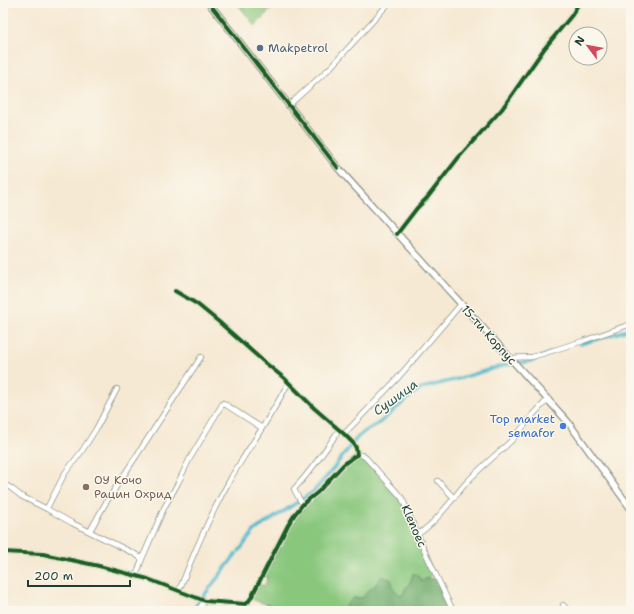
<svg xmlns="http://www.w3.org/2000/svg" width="634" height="614" font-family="'Shantell Sans',sans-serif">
<rect width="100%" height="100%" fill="#fbf7ec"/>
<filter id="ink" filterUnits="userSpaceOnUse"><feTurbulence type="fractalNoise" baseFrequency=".025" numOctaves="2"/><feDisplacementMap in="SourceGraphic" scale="8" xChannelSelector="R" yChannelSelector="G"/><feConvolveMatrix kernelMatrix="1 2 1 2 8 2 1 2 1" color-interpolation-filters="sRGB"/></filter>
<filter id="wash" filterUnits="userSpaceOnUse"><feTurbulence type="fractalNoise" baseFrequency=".012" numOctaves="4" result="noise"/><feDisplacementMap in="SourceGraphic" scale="16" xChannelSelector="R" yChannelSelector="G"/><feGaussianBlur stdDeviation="0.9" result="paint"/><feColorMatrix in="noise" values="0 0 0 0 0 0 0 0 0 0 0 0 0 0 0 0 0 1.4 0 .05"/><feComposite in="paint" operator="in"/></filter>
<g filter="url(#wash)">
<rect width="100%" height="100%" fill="#f6e9d3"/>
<path fill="#89c77d" stroke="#548258" d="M 237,3 L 276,3 L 255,26 Z
M 353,458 L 359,458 L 366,461 L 399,498 L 406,511 L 434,574 C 430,575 428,578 424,580 L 422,582 L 418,576 L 413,574 L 410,583 L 406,588 L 402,596 L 395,591 L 393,588 L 378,581 C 375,587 367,592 362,598 L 353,598 L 341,611 L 287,611 L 254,600 L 252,599 L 260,584 L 263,586 L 266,583 L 267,576 L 264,575 L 294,521 L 302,510 L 310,503 L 346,465 Z"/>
<path fill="#6eac6c" stroke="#467450" d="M 413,573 L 418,576 L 422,582 C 425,577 430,579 435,578 L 450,611 L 341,611 L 353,598 L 362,598 L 370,589 L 376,585 L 381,576 L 390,579 C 393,582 392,584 393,587 C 394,591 399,594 402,596 L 406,588 L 410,583 Z"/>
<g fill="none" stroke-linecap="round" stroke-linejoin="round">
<path stroke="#4fb9cc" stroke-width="3.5" d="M 580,344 L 631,329
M 239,551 L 255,530 L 313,492 L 333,469 L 351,445 L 358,437 L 364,432 L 379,423 L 417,391 L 426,387 L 454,380 L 505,365 L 528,362 L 551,353
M 192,611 L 236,554"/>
</g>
</g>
<g filter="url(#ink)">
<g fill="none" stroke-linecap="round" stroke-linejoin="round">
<defs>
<path id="minor" d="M 289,105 L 330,68 L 389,3
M 397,234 L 417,208 L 427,198 L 459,157 L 502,109 L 544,49 L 572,15 L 579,3
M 175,291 L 197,304 L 219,322 L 263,361 L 284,378 L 314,408 L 344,434 L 354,444 L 356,448 L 357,455
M 511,359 C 517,356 525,358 532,357 L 583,341 L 631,324
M 344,434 L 396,380 L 461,304
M 357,455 L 362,455 L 366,458 L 402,498 L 427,556 L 453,611
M 438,481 L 454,498
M 3,484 L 11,488 L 21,496 L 47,509 L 72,523 L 135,554 L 142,559 L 136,576
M 303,504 C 299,500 297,495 294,489 C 311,471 325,451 339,430
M 47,508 L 65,473 L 82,451 L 96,429 L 117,389
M 90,531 L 105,504 L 201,357
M 418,534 C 437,522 452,499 466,483 C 480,468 496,455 511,441 C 517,435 522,428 527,422 C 533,414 541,407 548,399
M 3,552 L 43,554 L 99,566 L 148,579 L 205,601 L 245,604 L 248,602 L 251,598 L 288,525 L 295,514 L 303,504 L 318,492 L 343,465 L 353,457 L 357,455
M 142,559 L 164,508 L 178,483 L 189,460 L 223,403 L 262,428
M 179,591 C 194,552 211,513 232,476 C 250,446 270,418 286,387 L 289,383
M 563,605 L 569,611
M 197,611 L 205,601"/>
<path id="major" d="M 209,3 L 338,168 L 568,422 L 631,509"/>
</defs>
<use href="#minor" stroke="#8a9384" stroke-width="6"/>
<use href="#major" stroke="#8a9384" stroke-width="8"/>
<use href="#minor" stroke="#fff" stroke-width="4.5"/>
<use href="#major" stroke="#fff" stroke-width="5.5"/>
<defs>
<path id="cycleway" d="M 209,3 L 338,168
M 397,234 L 417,208 L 427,198 L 459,157 L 502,109 L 544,49 L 572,15 L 579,3
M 3,552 L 43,554 L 99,566 L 148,579 L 205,601 L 245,604 L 248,602 L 251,598 L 288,525 L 295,514 L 303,504 L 318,492 L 343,465 L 353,457 L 357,455 L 356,448 L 354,444 L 344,434 L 314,408 L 284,378 L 263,361 L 219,322 L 197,304 L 175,291"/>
</defs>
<use href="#cycleway" stroke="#fbf7ec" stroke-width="6"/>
<use href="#cycleway" stroke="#1b5e20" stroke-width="4"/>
</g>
</g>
<circle fill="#5c6f8a" stroke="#fbf7ec" stroke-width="1.5" cx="260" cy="48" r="4"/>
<circle fill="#3f7fe0" stroke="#fbf7ec" stroke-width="1.5" cx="563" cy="426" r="4"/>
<circle fill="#8d6e63" stroke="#fbf7ec" stroke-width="1.5" cx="86" cy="487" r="4"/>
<g text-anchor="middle" stroke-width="3" stroke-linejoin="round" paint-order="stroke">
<g font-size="12" fill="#4e5e75" stroke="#fbf7ec" text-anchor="start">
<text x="268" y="52">Makpetrol</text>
</g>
<g font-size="12" fill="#1f3d34" stroke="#fbf7ec">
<text transform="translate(489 335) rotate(48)" y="4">15-ти Корпус</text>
<text transform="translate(414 526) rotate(66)" y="4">Klenoec</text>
</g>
<g font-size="12" fill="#366cbe" stroke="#fbf7ec" text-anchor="end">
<text x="555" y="423">Top market<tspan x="555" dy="14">semafor</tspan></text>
</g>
<g font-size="12" fill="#785e54" stroke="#fbf7ec" text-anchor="start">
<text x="94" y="484">ОУ Кочо<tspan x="94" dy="14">Рацин Охрид</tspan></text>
</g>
<g font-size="13" font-style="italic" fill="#2b5c5a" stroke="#fbf7ec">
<text transform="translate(395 397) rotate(-36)" y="5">Сушица</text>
</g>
</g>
<rect width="634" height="614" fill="none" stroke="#fbf7ec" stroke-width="16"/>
<g transform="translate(588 46) rotate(302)"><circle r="19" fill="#fbf7ec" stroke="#a3ada2"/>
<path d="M0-3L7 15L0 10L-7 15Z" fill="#d1495b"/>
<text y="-6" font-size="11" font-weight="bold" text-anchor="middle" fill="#1f3d34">N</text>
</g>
<path d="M28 580v6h102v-6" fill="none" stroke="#1f3d34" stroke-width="2"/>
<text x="34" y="580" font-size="12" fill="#1f3d34" stroke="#fbf7ec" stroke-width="3" paint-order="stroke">200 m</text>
</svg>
